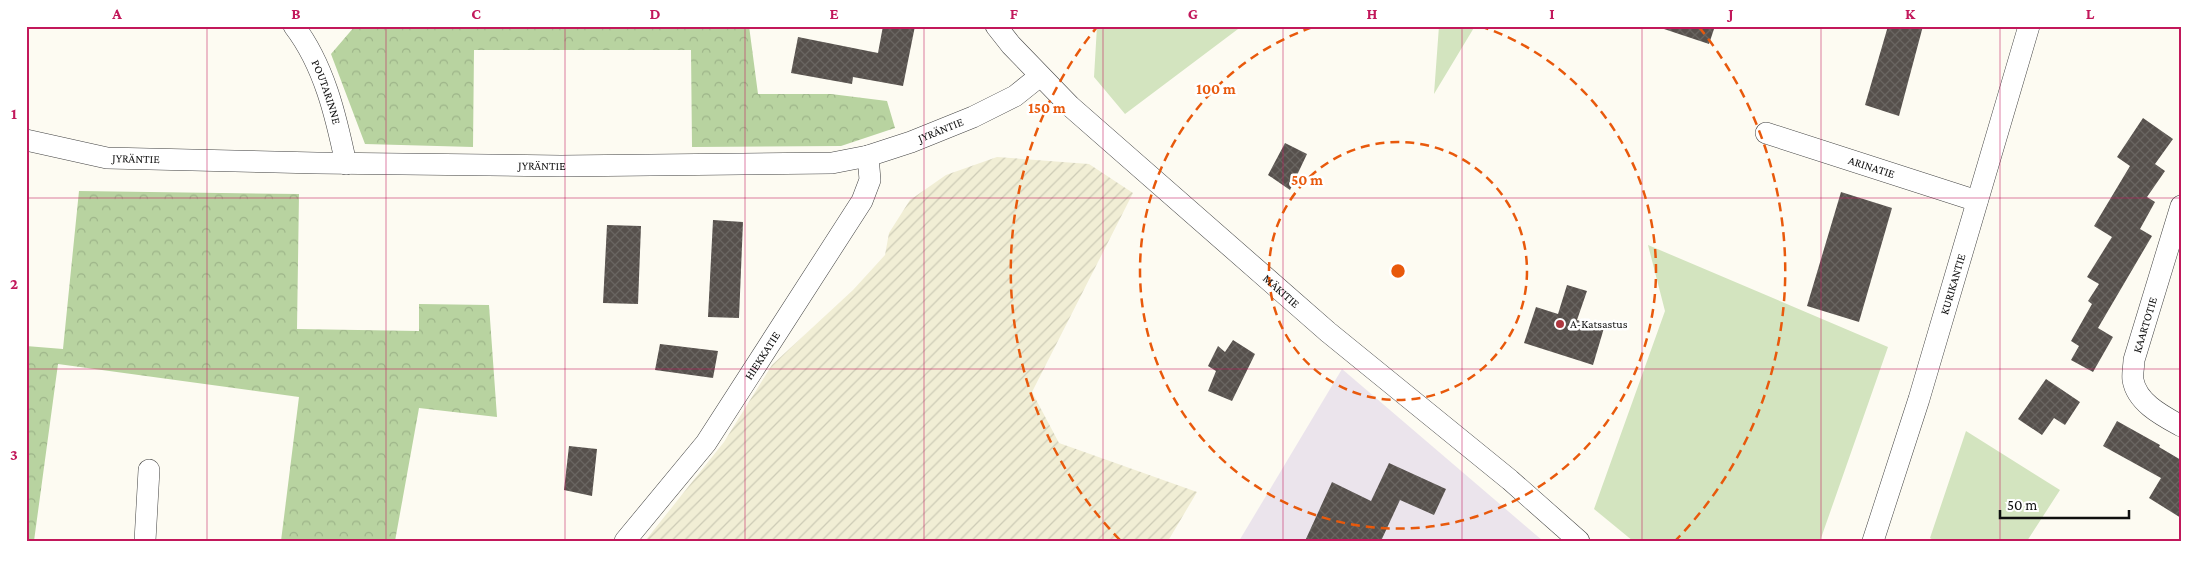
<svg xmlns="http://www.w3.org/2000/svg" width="2207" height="567" font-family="'Crimson Pro',serif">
<defs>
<pattern id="farmland-furrows" width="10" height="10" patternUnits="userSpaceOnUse" patternTransform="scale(1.25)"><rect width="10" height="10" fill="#f1eed5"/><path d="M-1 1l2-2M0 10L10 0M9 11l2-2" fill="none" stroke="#cdcbb6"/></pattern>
<pattern id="forest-crowns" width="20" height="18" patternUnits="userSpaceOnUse" patternTransform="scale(1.25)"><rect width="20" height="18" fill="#b8d3a0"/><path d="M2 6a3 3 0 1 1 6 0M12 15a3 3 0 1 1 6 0" fill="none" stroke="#9db489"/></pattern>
<pattern id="building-cross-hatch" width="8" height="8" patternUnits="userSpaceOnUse" patternTransform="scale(1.25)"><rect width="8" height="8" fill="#56504c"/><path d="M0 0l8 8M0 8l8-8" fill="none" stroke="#696561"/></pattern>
</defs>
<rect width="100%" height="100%" fill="#fdfbf2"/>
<path fill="#ebe4ec" d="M 1342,369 L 1543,541 L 1239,541 Z"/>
<path fill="url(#farmland-furrows)" d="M 997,157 L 1089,164 L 1133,193 L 1032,392 L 1059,443 L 1197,492 L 1168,541 L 645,541 L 724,442 L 772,365 L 853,290 L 885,255 L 889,233 L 910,200 L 946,175 Z"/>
<path fill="#d3e4bf" d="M 1097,26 L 1242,26 L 1125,114 L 1094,77 Z
M 1439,26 L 1475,26 L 1434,94 Z
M 1648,245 L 1888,347 L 1820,541 L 1633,541 L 1594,509 L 1665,311 Z
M 1966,431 L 2060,490 L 2027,541 L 1935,541 L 1930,538 Z"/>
<path fill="url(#forest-crowns)" d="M 355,26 L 749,26 L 758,94 L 831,94 L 887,101 L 895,128 L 841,146 L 692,147 L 691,50 L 474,50 L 473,147 L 365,144 L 331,54 Z
M 79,191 L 299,194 L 297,329 L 419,331 L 419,304 L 489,305 L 497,417 L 419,408 L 395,541 L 281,541 L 299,397 L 58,364 L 34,541 L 26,541 L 26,346 L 63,349 Z"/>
<path fill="url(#building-cross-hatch)" d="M 883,26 L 915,26 L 903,86 L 853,77 L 852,84 L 791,73 L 798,37 L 878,53 Z
M 1665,26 L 1715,26 L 1709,44 L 1664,29 Z
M 1888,26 L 1923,26 L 1899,116 L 1865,105 Z
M 2143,118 L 2173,139 L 2155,164 L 2165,171 L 2147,197 L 2155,202 L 2140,229 L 2152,236 L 2098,328 L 2113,337 L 2093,372 L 2071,360 L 2079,346 L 2071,341 L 2092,304 L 2088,301 L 2099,284 L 2087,277 L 2112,237 L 2094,226 L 2130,166 L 2117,157 Z
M 1285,143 L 1307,154 L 1290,190 L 1268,175 Z
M 1841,192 L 1892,208 L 1859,322 L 1807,306 Z
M 713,220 L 743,222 L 739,318 L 708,317 Z
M 607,225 L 641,226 L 638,304 L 603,303 Z
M 1567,285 L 1587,291 L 1577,320 L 1604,328 L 1593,365 L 1524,343 L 1536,307 L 1558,314 Z
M 1233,340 L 1255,354 L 1232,401 L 1208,391 L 1216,371 L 1208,366 L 1218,346 L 1225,352 Z
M 660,344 L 718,351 L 713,378 L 655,370 Z
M 2046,379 L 2080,402 L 2065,425 L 2054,418 L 2042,435 L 2018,419 Z
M 2117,421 L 2160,445 L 2159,447 L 2181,460 L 2181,518 L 2149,498 L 2161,478 L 2103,446 Z
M 569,446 L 597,449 L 592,496 L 564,490 Z
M 1389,463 L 1446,489 L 1434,515 L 1400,500 L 1381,541 L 1305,541 L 1332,482 L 1371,501 Z"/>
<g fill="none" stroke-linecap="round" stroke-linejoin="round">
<defs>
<g id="minor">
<path id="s1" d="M 294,26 C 324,65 336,116 346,164"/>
<path id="s2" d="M 996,26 L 1011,45 L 1070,106 L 1328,332 L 1510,480 L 1579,541"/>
<path id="s3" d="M 1766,133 L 1977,201"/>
<path id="s4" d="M 26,140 L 107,158 L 317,163 L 561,166 L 832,163 L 868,156 L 911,142 L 973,117 L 1015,96 L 1040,76"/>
<path d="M 2181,206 L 2134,360 C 2134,366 2132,374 2133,380 C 2137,403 2163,416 2181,426"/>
<path d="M 145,541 L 149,470"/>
<path id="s5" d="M 625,541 L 706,443 L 862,201 L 870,180 L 868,156"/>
<path id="s6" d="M 1873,541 L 1919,399 L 2029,26"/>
</g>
</defs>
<use href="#minor" stroke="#424242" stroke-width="22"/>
<use href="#minor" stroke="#fff" stroke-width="21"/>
</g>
<path fill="none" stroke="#c2185b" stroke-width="1" stroke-opacity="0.55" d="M 207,26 L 207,541M 386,26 L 386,541M 565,26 L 565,541M 745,26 L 745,541M 924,26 L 924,541M 1103,26 L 1103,541M 1283,26 L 1283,541M 1462,26 L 1462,541M 1642,26 L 1642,541M 1821,26 L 1821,541M 2000,26 L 2000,541M 26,198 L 2181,198M 26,369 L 2181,369"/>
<g fill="none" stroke="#e8590c" stroke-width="2.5" stroke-dasharray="9 6">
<circle cx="1398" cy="271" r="129"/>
<path d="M1480 26A258 258 0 1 1 1316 26"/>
<path d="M1120 540A387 387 0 0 1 1097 27M1699 27A387 387 0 0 1 1676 540"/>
</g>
<circle fill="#ae373f" stroke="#fff" stroke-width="2" cx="1560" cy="324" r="5"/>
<g text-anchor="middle" stroke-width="5" stroke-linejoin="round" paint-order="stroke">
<g font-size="12" fill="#0f0f0f" stroke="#fff">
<text dy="4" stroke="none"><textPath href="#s1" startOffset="74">POUTARINNE</textPath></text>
<text dy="4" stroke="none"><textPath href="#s4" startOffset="922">JYRÄNTIE</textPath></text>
<text dy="4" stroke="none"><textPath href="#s4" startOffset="112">JYRÄNTIE</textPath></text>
<text dy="4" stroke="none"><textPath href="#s4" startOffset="518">JYRÄNTIE</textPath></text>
<text dy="4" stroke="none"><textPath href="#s3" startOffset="111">ARINATIE</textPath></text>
<text dy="4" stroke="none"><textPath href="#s6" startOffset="269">KURIKANTIE</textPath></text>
<text dy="4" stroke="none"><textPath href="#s2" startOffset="390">MÄKITIE</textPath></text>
<text transform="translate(2145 325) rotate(-73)" y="4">KAARTOTIE</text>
<text dy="4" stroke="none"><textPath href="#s5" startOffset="231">HIEKKATIE</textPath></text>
</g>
<g font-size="12" fill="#0f0f0f" stroke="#fff" text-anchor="start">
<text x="1570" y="328">A-Katsastus</text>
</g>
</g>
<circle cx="1398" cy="271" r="8" fill="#e8590c" stroke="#fff" stroke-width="2.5"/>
<g font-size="15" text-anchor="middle" font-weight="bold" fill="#e8590c" stroke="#fff" stroke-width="5" stroke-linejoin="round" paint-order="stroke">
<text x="1216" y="94">100 m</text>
<text x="1047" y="113">150 m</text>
<text x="1307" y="185">50 m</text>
</g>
<rect width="2207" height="567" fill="none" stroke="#ffffff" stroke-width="55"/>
<path d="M2000 510v8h129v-8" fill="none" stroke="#0f0f0f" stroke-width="2.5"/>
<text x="2007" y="510" font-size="15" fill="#0f0f0f" stroke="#ffffff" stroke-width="4" paint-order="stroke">50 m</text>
<rect x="28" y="28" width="2152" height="512" fill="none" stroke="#c2185b" stroke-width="2"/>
<g font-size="16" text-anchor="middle" font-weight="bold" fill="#c2185b">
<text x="117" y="19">A</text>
<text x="296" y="19">B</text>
<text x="476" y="19">C</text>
<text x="655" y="19">D</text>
<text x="834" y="19">E</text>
<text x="1014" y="19">F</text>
<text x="1193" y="19">G</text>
<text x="1372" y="19">H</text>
<text x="1552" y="19">I</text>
<text x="1731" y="19">J</text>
<text x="1910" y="19">K</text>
<text x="2090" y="19">L</text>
<text x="14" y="119">1</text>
<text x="14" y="289">2</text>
<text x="14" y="460">3</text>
</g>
</svg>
